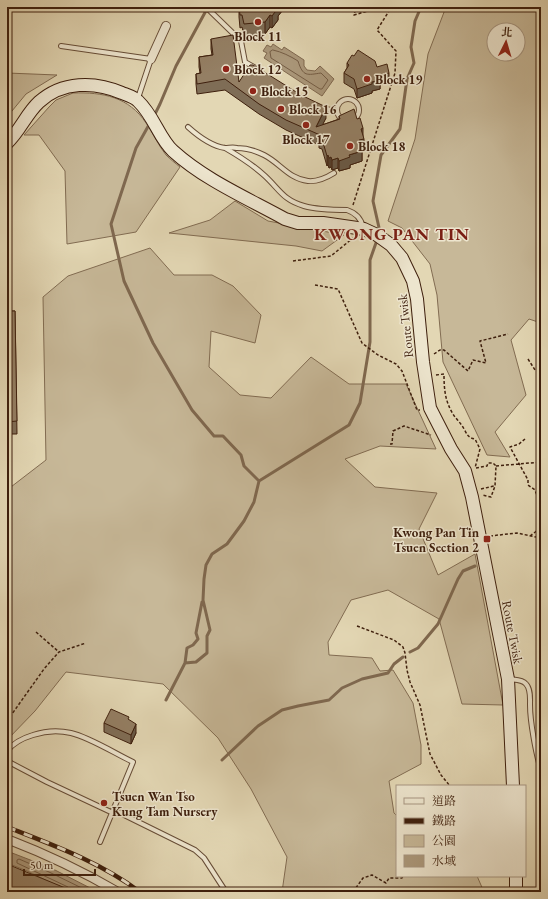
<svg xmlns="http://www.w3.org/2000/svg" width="548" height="899" font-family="'EB Garamond','Noto Serif TC',serif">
<rect width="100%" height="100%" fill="#e3d7b4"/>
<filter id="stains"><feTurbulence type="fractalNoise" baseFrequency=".005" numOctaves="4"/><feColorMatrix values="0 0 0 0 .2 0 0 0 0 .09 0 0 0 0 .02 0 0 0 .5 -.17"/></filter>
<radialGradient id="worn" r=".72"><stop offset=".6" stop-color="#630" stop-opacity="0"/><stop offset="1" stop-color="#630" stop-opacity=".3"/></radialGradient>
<path fill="#c7b898" stroke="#826c52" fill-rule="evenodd" d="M 446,7 L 536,7 L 541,11 L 541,323 L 529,319 L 511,340 L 526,395 L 495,432 L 510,457 L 487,455 L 443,362 L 437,295 L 430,264 L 402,228 L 388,221 L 415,139 L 428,54 ZM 494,30 L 518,30 L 518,54 L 494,54 Z
M 7,73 L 57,75 L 26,94 L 7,117 Z
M 73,93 C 103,92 129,97 146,123 C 153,133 158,145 166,155 C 170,159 175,163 180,167 L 136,232 L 67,244 L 65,171 L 39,135 L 24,135 L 49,107 L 56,100 Z
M 235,201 L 268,221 L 344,235 L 322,251 L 296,246 L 169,233 L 210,220 Z
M 150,248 L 174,275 L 212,275 L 233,286 L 261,315 L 255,343 L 211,331 L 209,367 L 240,395 L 271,398 L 311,357 L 349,384 L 406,384 L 436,449 L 380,446 L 345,459 L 375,487 L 437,493 L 419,529 L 438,575 L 475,554 L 503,705 L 462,704 L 439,619 L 388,590 L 351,600 L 328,642 L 329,655 L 372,658 L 380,671 L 393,670 L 413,703 L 421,745 L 421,764 L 389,781 L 394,813 L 397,816 L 397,876 L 477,876 L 484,892 L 282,892 L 287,857 L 251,789 L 218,738 L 163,684 L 66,672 L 35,711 L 7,740 L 7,490 L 46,460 L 43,297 L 68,276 Z"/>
<path fill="#ab987b" stroke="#7f684f" d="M 273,44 L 282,50 L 284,47 L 304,60 L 304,66 L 307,70 L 315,71 L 320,66 L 334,79 L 322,96 L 264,58 L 267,53 L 263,51 L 267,45 L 271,47 Z
M 7,851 L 51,868 L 98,892 L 70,892 L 27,871 L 7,863 Z"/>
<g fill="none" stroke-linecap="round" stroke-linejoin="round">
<path stroke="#745c44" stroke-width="1" d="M 273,50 C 282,52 290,56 298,61 C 303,77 307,75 321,73 L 328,80 L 322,89 L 320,89 L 271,58 L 270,52 Z
M 70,889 L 68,887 L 17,863 L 17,860 L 19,859 L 49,872 L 90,892"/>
<path stroke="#7f684f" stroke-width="3" d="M 154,116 L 160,104 L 176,66 L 208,7
M 150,123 L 136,148 L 111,224 L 124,281 L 153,343 L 192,410 L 214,436 L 223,436 L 241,455 L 244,466 L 259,481
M 380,232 L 373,201 L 381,155 L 400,129 L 407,79 L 414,63 L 411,47 L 415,21 L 421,7
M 410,652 L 418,648 L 438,624 L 458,579 L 463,571 L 475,566
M 185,663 L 187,648 L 193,645 L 198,639 L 196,633 L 202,602
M 166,700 L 185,663 L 196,662 L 207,653 L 207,636 L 210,630 L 203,600 L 204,579 L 206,565 L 212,554 L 227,544 L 244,521 L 254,502 L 259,481 L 349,425 L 360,403 L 370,342 L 370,260 L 377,240
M 222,760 L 258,726 L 282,710 L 298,706 L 329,700 L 342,688 L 362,679 L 388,673 L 394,664 L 403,657"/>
<defs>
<path id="service" d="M 206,7 L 241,41 L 245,62 L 254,67
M 61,46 L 151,59 L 138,98
M337 110a11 11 0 1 1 22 0a11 11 0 1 1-22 0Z
M 321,108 L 336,111
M 188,127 C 198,136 211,146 225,148 C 229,148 233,147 237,148 C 246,148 256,151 264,155 C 280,163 289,179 308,181 C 318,182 326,178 334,173
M 225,148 C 239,156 253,165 265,176 C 280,190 283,200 304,206 C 318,210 333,210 347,210 C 356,213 361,218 363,227
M 509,679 C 514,680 522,679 526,684 C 531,689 530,699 530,705 C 530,722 536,754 541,770
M 7,751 C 14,742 23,738 33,735 C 45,731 58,730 71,733 C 89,737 116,754 133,762 L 100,842
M 7,761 L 47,782 L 113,813
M 114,810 L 195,850 L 204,858 L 226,892"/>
<path id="minor" d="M 151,59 L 166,26
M 7,839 C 46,854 82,871 118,892"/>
<path id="secondary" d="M 7,143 C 20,131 26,114 39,102 C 62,81 95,81 122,93 C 127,95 134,97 138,101 C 154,116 159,138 173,151 C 205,180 247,198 285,219 L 298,223 L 323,223 L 364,229 L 377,235 L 391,245 L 402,258 L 413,281 L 417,299 L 423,362 L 430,408 L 451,449 L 465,471 L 472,497 L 508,679 L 513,786
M 516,876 L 516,892"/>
</defs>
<use href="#service" stroke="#674d37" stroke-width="6"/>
<use href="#minor" stroke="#674d37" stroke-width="10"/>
<use href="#secondary" stroke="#3e1f0d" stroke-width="14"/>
<path stroke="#3e1f0d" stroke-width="1.5" stroke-dasharray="3 2" stroke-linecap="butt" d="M 353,205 L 395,73 L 396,51 L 377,30 L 389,11 L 378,8 L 354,15 L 356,7
M 293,261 L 331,256 L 353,238
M 315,285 L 338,289 L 362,343 L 378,355 L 396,364 L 402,371 L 417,410 L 420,410
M 434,354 L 440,350 L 444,350 L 468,371 L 473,360 L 486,363 L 480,341 L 508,334
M 528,359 L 535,370 L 541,369
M 436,375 L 444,374 C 444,389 445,401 453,414 C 456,419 461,423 464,429 C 467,434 468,438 475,439 L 480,449 L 475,468
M 525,439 L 519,444 L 510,447 L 528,480 L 528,485 L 535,490 L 538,498 L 541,500
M 390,444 L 392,444 L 393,431 L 404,426 L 431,435
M 496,466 L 541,462
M 476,468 L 487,466 L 488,463 L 493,463 L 496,466 L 495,486 L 491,497 L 482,495
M 481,489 L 494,486
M 490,536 L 517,533 L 536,537
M 530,536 L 538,530 L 541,526
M 357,626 L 394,640 L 403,647 L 405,653 L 407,670 L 410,682 L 420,705 L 430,754 L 441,775 L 450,786
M 36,632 L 59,652
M 7,721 L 44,669 L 59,652 L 86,643
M 353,892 L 363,878 L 372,875 L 386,883 L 389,878 L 402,878 L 403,876"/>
<use href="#service" stroke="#ede5ce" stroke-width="4"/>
<use href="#minor" stroke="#ede5ce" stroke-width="8"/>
<use href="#secondary" stroke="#ede5ce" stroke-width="12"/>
<defs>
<path id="rail" d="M 7,827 C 53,845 100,862 140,892"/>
</defs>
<use href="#rail" stroke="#3e1f0d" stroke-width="4.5"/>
<use href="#rail" stroke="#ede5ce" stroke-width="3" stroke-dasharray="9" stroke-linecap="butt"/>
</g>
<path fill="#7f6d56" stroke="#3e1f0d" d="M 239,7 L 282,7 L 282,11 L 278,16 L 278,20 L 272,28 L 270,27 L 265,34 L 244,36 L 242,27 L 240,28 L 239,17 Z
M 211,39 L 239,82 L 326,118 L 322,125 L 339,119 L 339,116 L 363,137 L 364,149 L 362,150 L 362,161 L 350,165 L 350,168 L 339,171 L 338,168 L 332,170 L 331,167 L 329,168 L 328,165 L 327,166 L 322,149 L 319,148 L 319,145 L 286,130 L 259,114 L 225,90 L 197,94 L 196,84 L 196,74 L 200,73 L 199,67 L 199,57 L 212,55 L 211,49 Z
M 347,63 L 377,67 L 389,82 L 380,85 L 380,89 L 372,91 L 372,93 L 357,98 L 354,89 L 344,83 L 344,73 L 347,68 Z
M 7,311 L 15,311 L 17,434 L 7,434 Z
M 129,720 L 136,733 L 131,744 L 104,732 L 104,723 Z"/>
<path fill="#685946" stroke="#3e1f0d" d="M 276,7 L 282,7 L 282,11 L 278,16 L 278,20 L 272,28 L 272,16 Z
M 270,15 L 270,27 L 265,34 L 265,22 Z
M 389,73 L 389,82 L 380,85 L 380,89 L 372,91 L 372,93 L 357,98 L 357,89 L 372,82 L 379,76 Z
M 326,107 L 326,118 L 318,134 L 316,127 Z
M 363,128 L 363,139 L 361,129 Z
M 364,139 L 364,149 L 359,150 L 359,140 Z
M 362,151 L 362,161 L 350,165 L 350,168 L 339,171 L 339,161 L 349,155 Z
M 328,155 L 328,165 L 327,166 L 327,156 Z
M 331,157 L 331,167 L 329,168 L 329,158 Z
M 338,158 L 338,168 L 332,170 L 332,160 Z
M 136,724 L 136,733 L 131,744 L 131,735 Z"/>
<path fill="#947f64" stroke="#3e1f0d" d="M 239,7 L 276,7 L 278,8 L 272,16 L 270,15 L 265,22 L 244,24 L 242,15 L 240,15 Z
M 233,35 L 239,82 L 250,65 L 253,65 L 301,95 L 326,107 L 316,127 L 340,119 L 339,116 L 354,109 L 357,119 L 360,118 L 363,128 L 361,129 L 364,139 L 359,140 L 362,151 L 349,155 L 350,157 L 339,161 L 338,158 L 332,160 L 331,157 L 329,158 L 328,155 L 327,156 L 322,139 L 319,137 L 320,135 L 286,120 L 259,104 L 225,79 L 197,84 L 196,74 L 201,73 L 199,57 L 213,55 L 211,39 Z
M 358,50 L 375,61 L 377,67 L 387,64 L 389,73 L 379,76 L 380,80 L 372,82 L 372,84 L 357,89 L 354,79 L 344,73 L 349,65 L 347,63 L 352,55 L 354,56 Z
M 7,311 L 15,311 L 17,421 L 7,422 Z
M 111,709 L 129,717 L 128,719 L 136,724 L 131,735 L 104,723 Z
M 7,864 L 75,892 L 7,892 Z"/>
<g fill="#8f2418" stroke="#ede5ce" stroke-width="1.5">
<circle cx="258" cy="22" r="4"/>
<circle cx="226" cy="69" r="4"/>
<circle cx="367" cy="79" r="4"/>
<circle cx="253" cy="91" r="4"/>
<circle cx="281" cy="109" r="4"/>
<circle cx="306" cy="125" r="4"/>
<circle cx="350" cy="146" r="4"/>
<rect x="483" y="535" width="8" height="8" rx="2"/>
<circle cx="104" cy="803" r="4"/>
</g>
<g text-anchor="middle" stroke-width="3" stroke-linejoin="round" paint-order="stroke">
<g font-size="13" font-weight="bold" fill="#3e1f0d" stroke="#ede5ce" text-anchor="start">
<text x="258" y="41" text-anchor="middle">Block 11</text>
<text x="234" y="74">Block 12</text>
<text x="375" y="84">Block 19</text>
<text x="261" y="96">Block 15</text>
<text x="289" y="114">Block 16</text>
<text x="306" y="144" text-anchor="middle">Block 17</text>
<text x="358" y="151">Block 18</text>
<text x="479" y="537" text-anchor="end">Kwong Pan Tin<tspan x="479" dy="15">Tsuen Section 2</tspan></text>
<text x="112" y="801">Tsuen Wan Tso<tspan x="112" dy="15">Kung Tam Nursery</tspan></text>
</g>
<g font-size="13" fill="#3e1f0d" stroke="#ede5ce">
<text transform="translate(405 326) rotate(-96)" y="5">Route Twisk</text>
<text transform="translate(513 632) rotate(79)" y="5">Route Twisk</text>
</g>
<g font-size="17" font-weight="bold" letter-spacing="1" fill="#7a1f14" stroke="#ede5ce">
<text x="392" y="240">KWONG PAN TIN</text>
</g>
</g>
<rect width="548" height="899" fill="none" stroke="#e3d7b4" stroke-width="24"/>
<rect x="8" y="8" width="532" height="883" fill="none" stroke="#3e1f0d" stroke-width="2"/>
<rect x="12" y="12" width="524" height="875" fill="none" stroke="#3e1f0d"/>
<rect x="396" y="785" width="130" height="92" fill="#ede5ce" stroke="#a79681"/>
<rect x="404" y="798" width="20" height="6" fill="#ede5ce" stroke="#a79681"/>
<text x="432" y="805" font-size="12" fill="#3e1f0d">道路</text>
<rect x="404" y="818" width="20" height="6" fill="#3e1f0d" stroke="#a79681"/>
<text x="432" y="825" font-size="12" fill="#3e1f0d">鐵路</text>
<rect x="404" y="835" width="20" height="12" fill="#c7b898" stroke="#a79681"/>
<text x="432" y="845" font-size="12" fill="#3e1f0d">公園</text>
<rect x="404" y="855" width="20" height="12" fill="#ab987b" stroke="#a79681"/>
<text x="432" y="865" font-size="12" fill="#3e1f0d">水域</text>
<g transform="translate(506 42) rotate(5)"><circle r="19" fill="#ede5ce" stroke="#a79681"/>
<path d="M0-3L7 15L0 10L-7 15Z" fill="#8f2418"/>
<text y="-6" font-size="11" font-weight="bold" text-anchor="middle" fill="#3e1f0d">北</text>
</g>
<path d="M24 869v6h71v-6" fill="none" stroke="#3e1f0d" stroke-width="2"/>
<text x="30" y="869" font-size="12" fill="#3e1f0d" stroke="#ede5ce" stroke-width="3" paint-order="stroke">50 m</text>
<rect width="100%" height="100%" filter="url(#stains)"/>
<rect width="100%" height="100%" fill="url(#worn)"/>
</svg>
